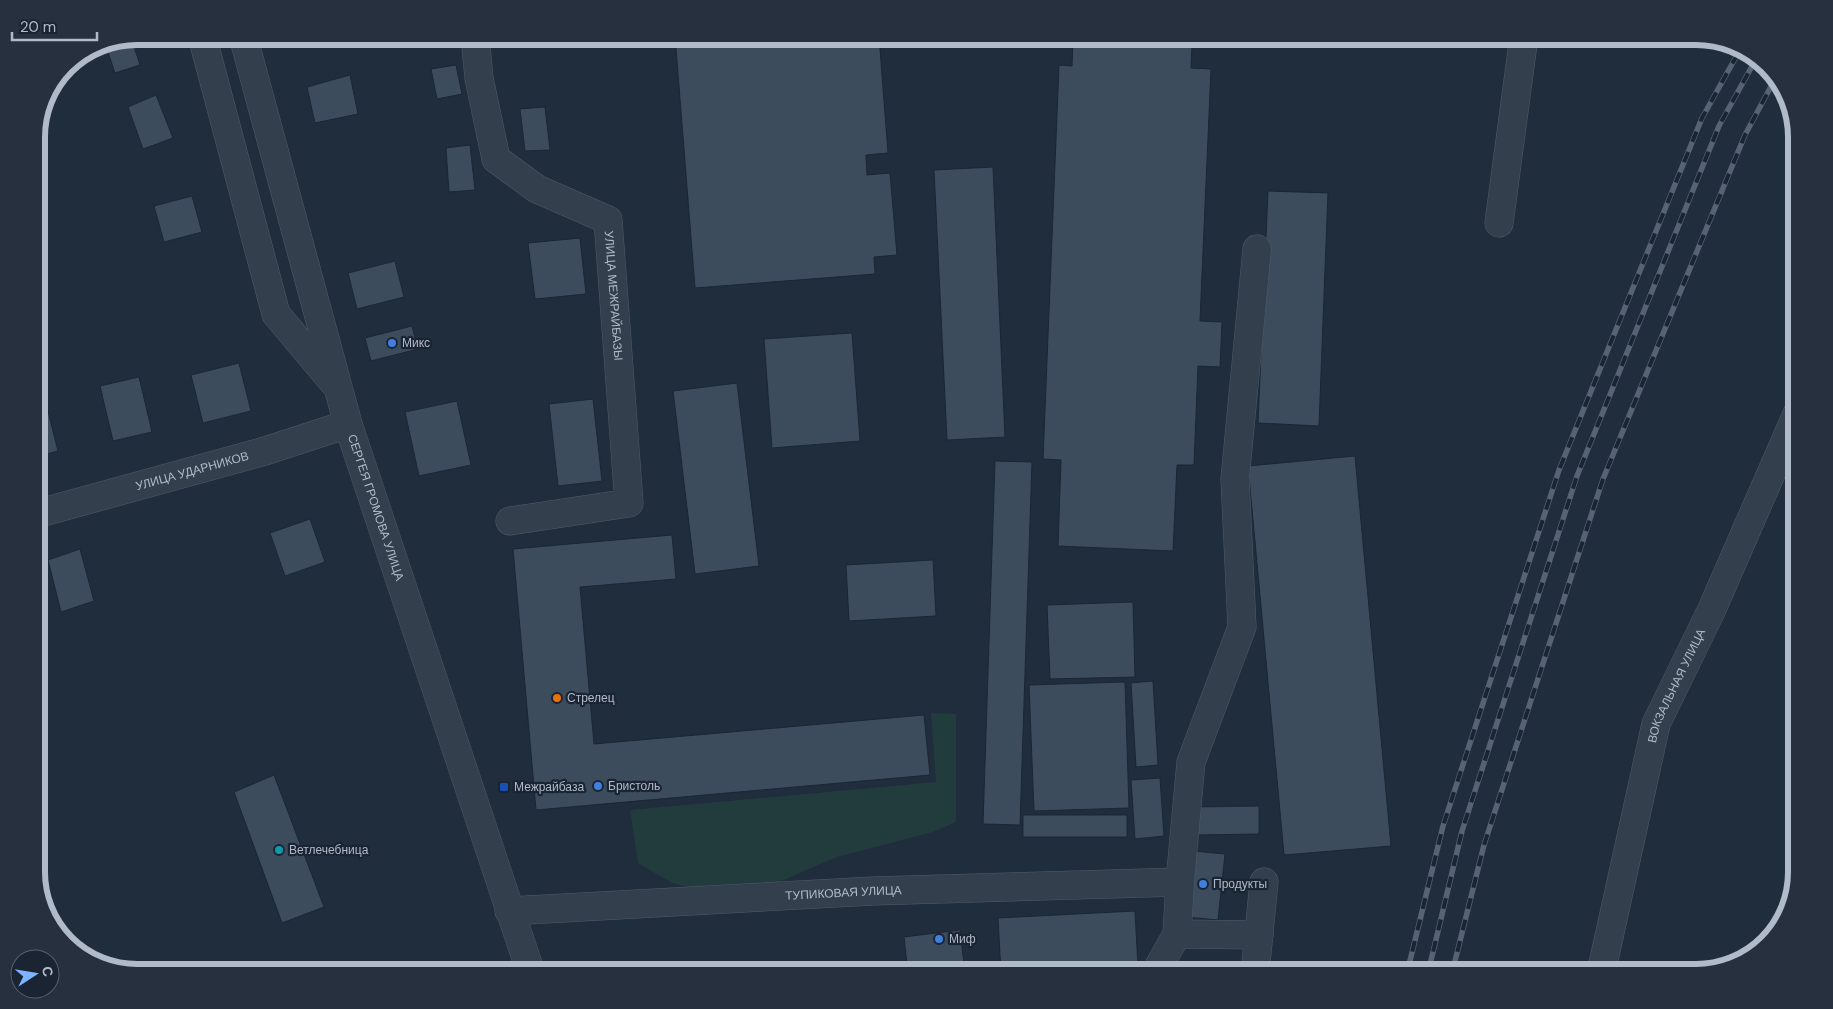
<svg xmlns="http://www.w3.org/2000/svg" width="1833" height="1009" font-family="'DM Sans',sans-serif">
<rect width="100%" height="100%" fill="#202d3d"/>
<path fill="#223c3e" d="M 931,713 L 956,714 L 956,822 L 933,832 L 837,857 L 767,887 L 706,893 L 672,883 L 638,863 L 630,810 L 936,782 Z"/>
<path fill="#3c4c5d" stroke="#1c2634" d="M 675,36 L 879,36 L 888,153 L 866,155 L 867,175 L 890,173 L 897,255 L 874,257 L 875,274 L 695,288 Z
M 131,37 L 140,65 L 115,73 L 105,43 Z
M 1073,40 L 1192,45 L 1191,68 L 1211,69 L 1200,321 L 1222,322 L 1220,367 L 1198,366 L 1194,465 L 1177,465 L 1173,551 L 1058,546 L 1061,460 L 1043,459 L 1059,65 L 1072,66 Z
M 456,65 L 462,94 L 437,99 L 431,69 Z
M 350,75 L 358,114 L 315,123 L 307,87 Z
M 156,95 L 173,138 L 143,149 L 128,107 Z
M 545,107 L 550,150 L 525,151 L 520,109 Z
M 470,145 L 475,190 L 449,192 L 446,148 Z
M 993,167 L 1005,437 L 947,440 L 934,170 Z
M 1268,191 L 1328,193 L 1319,426 L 1258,423 Z
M 192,196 L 202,232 L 164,242 L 154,206 Z
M 580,238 L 586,294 L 535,299 L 528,243 Z
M 395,261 L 404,297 L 357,309 L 348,273 Z
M 412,326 L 418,349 L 371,361 L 365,338 Z
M 852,333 L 860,441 L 772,448 L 764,339 Z
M 239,363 L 251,411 L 203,423 L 191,375 Z
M 139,377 L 152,432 L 113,441 L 100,386 Z
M 737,383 L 759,566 L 695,574 L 673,391 Z
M 593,399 L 602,481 L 558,486 L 549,404 Z
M 457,401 L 471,465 L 419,476 L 405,412 Z
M 46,403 L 58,451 L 36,457 L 36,406 Z
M 1355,456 L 1391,846 L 1284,855 L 1248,466 Z
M 995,461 L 1032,462 L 1020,825 L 983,824 Z
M 310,519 L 325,562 L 285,576 L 270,533 Z
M 672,535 L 676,579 L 580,587 L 594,744 L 924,715 L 930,775 L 536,810 L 513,549 Z
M 80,549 L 94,601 L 61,612 L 48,560 Z
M 933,560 L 936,616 L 849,621 L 846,565 Z
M 1133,602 L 1135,677 L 1050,679 L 1047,605 Z
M 1153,681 L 1158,765 L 1136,767 L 1131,683 Z
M 1125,682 L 1129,808 L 1034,811 L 1029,685 Z
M 274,775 L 324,907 L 282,923 L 234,792 Z
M 1160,778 L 1164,836 L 1135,839 L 1131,780 Z
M 1259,806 L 1259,834 L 1196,835 L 1195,807 Z
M 1023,815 L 1127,815 L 1127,837 L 1023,837 Z
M 1193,851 L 1225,854 L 1218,920 L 1186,917 Z
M 1135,911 L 1138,967 L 1001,973 L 998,918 Z
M 960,930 L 965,973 L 908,973 L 904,937 Z"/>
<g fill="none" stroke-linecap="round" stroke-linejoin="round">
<defs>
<g id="minor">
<path d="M 202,36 L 276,314 L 333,382"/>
<path id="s1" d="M 243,36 L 348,424 L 531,973"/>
<path id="s2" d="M 475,36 L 479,78 L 496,159 L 537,189 L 608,220 L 629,503 L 510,521"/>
<path d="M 1499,223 L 1524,36"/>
<path d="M 1257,249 L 1235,479 L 1242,627 L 1191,762 L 1180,882 L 1177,934 L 1259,935"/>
<path id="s3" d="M 36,514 L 265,451 L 348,424"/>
<path id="s4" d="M 509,911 L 873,891 L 1180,882"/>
<path d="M 1155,973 L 1177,934"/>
<path d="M 1255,973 L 1264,882"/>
<path id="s5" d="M 1601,973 L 1656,724 L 1712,609 L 1797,414"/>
</g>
</defs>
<use href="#minor" stroke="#505a68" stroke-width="29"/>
<use href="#minor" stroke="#343f4d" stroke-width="28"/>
<defs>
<path id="rail" d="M 1407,973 L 1443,826 L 1559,470 L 1702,118 L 1741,48
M 1428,973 L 1462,831 L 1577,476 L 1719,126 L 1756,59
M 1452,973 L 1484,845 L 1603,479 L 1745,135 L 1776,77"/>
</defs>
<use href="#rail" stroke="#566374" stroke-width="5.5"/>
<use href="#rail" stroke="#1a2432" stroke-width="4" stroke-dasharray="11" stroke-linecap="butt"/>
</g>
<g fill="#3f7fe0" stroke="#1a2432" stroke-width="2">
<circle cx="392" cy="343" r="5"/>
<circle cx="598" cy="786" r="5"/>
<circle cx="1203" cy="884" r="5"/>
<circle cx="939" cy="939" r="5"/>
</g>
<circle fill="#e8710a" stroke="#1a2432" stroke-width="2" cx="557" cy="698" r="5"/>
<rect fill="#1a4fb4" stroke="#1a2432" stroke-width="2" x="499" y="782" width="10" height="10" rx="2.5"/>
<circle fill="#0f9aa8" stroke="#1a2432" stroke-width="2" cx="279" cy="850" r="5"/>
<g text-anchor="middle" stroke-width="4.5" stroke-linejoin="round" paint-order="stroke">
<g font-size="12" fill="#b0bac9" stroke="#1a2432">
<text dy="4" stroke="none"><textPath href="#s2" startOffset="329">УЛИЦА МЕЖРАЙБАЗЫ</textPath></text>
<text dy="4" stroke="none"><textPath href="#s3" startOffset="162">УЛИЦА УДАРНИКОВ</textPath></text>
<text dy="4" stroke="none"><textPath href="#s1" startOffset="490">СЕРГЕЯ ГРОМОВА УЛИЦА</textPath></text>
<text dy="4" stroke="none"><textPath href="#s5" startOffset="298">ВОКЗАЛЬНАЯ УЛИЦА</textPath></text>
<text dy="4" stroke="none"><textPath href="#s4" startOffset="335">ТУПИКОВАЯ УЛИЦА</textPath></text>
</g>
<g font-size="12" fill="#b0bac9" stroke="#1a2432" text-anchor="start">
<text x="402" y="347">Микс</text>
<text x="567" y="702">Стрелец</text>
<text x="608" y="790">Бристоль</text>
<text x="514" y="791">Межрайбаза</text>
<text x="289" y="854">Ветлечебница</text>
<text x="1213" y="888">Продукты</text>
<text x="949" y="943">Миф</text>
</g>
</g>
<path d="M0 0H1833V1009H0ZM137 45H1696A92 92 0 0 1 1788 137V872A92 92 0 0 1 1696 964H137A92 92 0 0 1 45 872V137A92 92 0 0 1 137 45Z" fill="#26303e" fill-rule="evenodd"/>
<path fill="none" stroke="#b0bac9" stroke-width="6" d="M137 45H1696A92 92 0 0 1 1788 137V872A92 92 0 0 1 1696 964H137A92 92 0 0 1 45 872V137A92 92 0 0 1 137 45Z"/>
<g transform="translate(35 974) rotate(78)"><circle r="24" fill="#1a2432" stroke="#56606e"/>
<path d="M0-4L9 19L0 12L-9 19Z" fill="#7eb4ff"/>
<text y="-8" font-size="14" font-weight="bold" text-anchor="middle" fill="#b0bac9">С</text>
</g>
<path d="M12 32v8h85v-8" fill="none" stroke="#b0bac9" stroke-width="2.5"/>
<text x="20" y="32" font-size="15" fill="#b0bac9" stroke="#1a2432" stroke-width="4" paint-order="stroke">20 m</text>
</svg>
